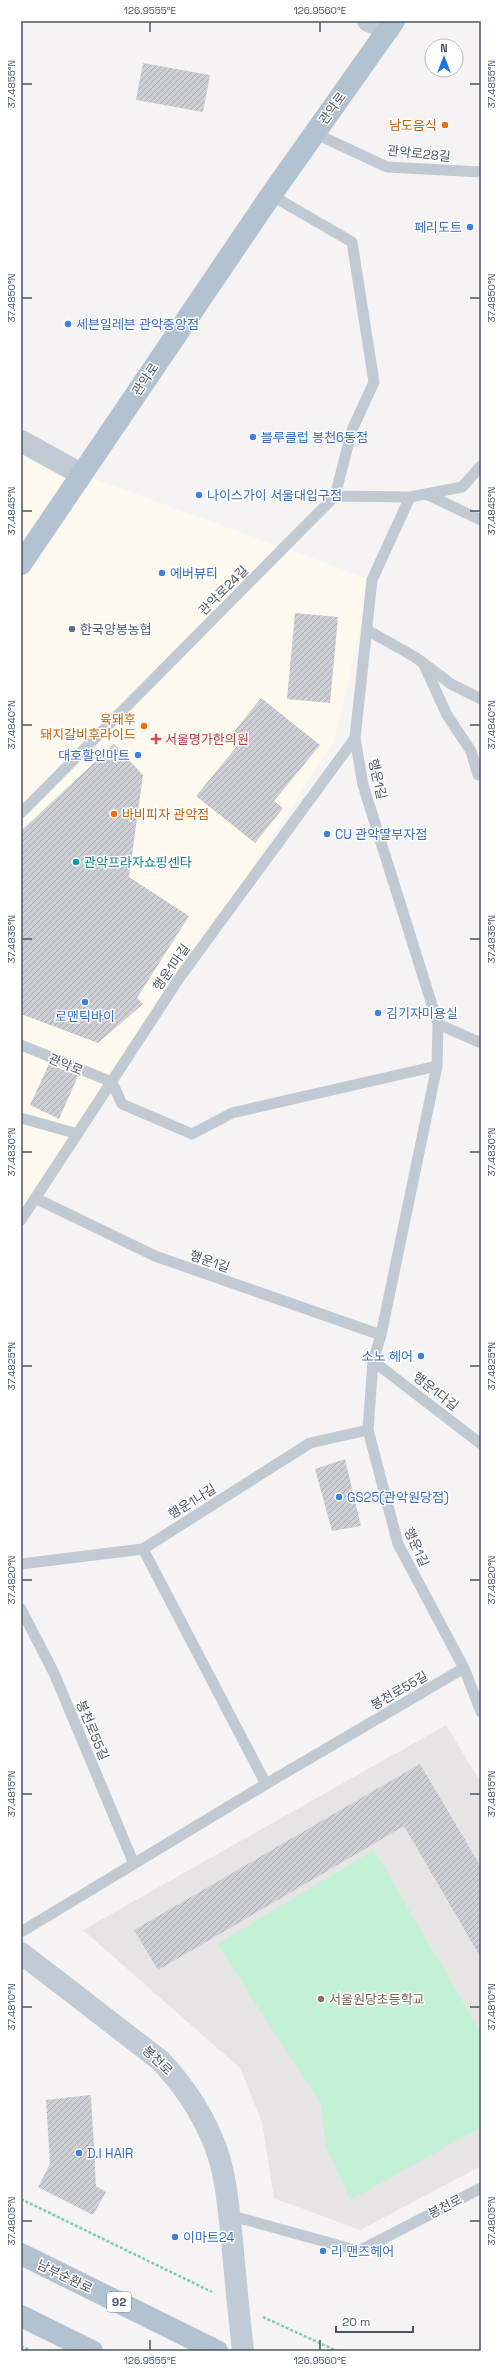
<svg xmlns="http://www.w3.org/2000/svg" width="502" height="2372" font-family="'Space Grotesk','Noto Sans KR',sans-serif">
<defs>
<pattern id="building-hatch" width="6" height="6" patternUnits="userSpaceOnUse"><rect width="6" height="6" fill="#cdcfd5"/><path d="M-1 1l2-2M0 6l6-6M5 7l2-2" fill="none" stroke="#a8abb0"/></pattern>
</defs>
<rect width="100%" height="100%" fill="#f5f3f3"/>
<path fill="#fdf9ef" d="M 21,441 L 81,474 L 372,580 L 334,742 L 21,1220 Z"/>
<path fill="#e6e4e5" d="M 446,1725 L 481,1783 L 481,2166 L 360,2230 L 274,2198 L 262,2122 L 240,2068 L 83,1930 Z"/>
<path fill="#c3f1d5" d="M 374,1850 L 481,2033 L 481,2127 L 350,2200 L 326,2146 L 321,2104 L 217,1944 Z"/>
<path fill="url(#building-hatch)" d="M 143,63 L 210,75 L 203,112 L 136,100 Z
M 295,613 L 338,617 L 330,703 L 287,699 Z
M 261,698 L 320,745 L 274,801 L 283,808 L 255,843 L 196,796 L 242,740 L 233,733 Z
M 114,744 L 143,775 L 129,877 L 189,916 L 137,998 L 143,1004 L 98,1043 L 21,1014 L 21,831 Z
M 49,1064 L 78,1076 L 59,1119 L 30,1105 Z
M 345,1459 L 361,1526 L 332,1531 L 315,1469 Z
M 420,1764 L 481,1867 L 481,1958 L 404,1826 L 158,1970 L 134,1930 Z
M 91,2095 L 96,2186 L 106,2192 L 93,2215 L 38,2187 L 50,2164 L 46,2100 Z"/>
<g fill="none" stroke-linecap="round" stroke-linejoin="round">
<path stroke="#7ad0a6" stroke-width="2.5" stroke-dasharray="3 2" stroke-linecap="butt" d="M 21,2199 L 212,2292
M 263,2317 L 337,2351
M 21,2346 L 31,2351"/>
<path stroke="#c1cad2" stroke-width="11" d="M 314,133 L 387,167 L 481,172
M 271,195 L 352,242 L 374,382 L 352,430 L 335,496
M 426,494 L 481,520
M 410,497 L 372,580 L 355,738 L 363,785 L 438,1024 L 437,1066 L 381,1335 L 373,1361 L 368,1430 L 398,1544 L 464,1668 L 481,1712
M 367,630 L 415,657 L 451,684 L 481,699
M 424,665 L 447,715 L 471,751 L 478,775
M 21,813 L 335,496 L 410,497 L 462,487 L 481,466
M 438,1024 L 481,1043
M 21,1045 L 112,1082 L 122,1104 L 192,1134 L 232,1113 L 437,1066
M 21,1118 L 78,1134
M 35,1198 L 155,1256 L 381,1335
M 21,1220 L 180,977 L 355,738
M 373,1361 L 481,1444
M 143,1549 L 266,1784
M 21,1564 L 143,1549 L 310,1443 L 368,1430
M 21,1609 L 54,1673 L 134,1864
M 21,1932 L 266,1784 L 464,1668
M 229,2215 L 359,2251 L 481,2188"/>
<path stroke="#c1cad2" stroke-width="22" d="M 21,441 L 81,474"/>
<path stroke="#c1cbd6" stroke-width="22" d="M 368,21 L 389,29
M 21,1953 L 161,2061 C 182,2084 199,2108 211,2136 C 226,2168 228,2205 232,2240 C 235,2277 239,2314 243,2351"/>
<path stroke="#b3c2d1" stroke-width="22" d="M 21,564 L 271,195 L 394,21
M 21,2254 L 217,2351
M 21,2316 L 92,2351"/>
</g>
<path fill="none" stroke="#4a5661" stroke-width="1.5" d="M 150,22 L 150,32M 320,22 L 320,32M 22,84 L 32,84M 470,84 L 480,84M 22,298 L 32,298M 470,298 L 480,298M 22,511 L 32,511M 470,511 L 480,511M 22,725 L 32,725M 470,725 L 480,725M 22,939 L 32,939M 470,939 L 480,939M 22,1152 L 32,1152M 470,1152 L 480,1152M 22,1366 L 32,1366M 470,1366 L 480,1366M 22,1580 L 32,1580M 470,1580 L 480,1580M 22,1794 L 32,1794M 470,1794 L 480,1794M 22,2007 L 32,2007M 470,2007 L 480,2007M 22,2221 L 32,2221M 470,2221 L 480,2221M 150,2340 L 150,2350M 320,2340 L 320,2350"/>
<g fill="#e8710a" stroke="#fff" stroke-width="1.5">
<circle cx="445" cy="125" r="4"/>
<circle cx="144" cy="726" r="4"/>
<circle cx="114" cy="814" r="4"/>
</g>
<g fill="#3f7fe0" stroke="#fff" stroke-width="1.5">
<circle cx="470" cy="227" r="4"/>
<circle cx="68" cy="324" r="4"/>
<circle cx="253" cy="437" r="4"/>
<circle cx="199" cy="495" r="4"/>
<circle cx="162" cy="573" r="4"/>
<circle cx="138" cy="755" r="4"/>
<circle cx="327" cy="834" r="4"/>
<circle cx="85" cy="1002" r="4"/>
<circle cx="378" cy="1013" r="4"/>
<circle cx="421" cy="1356" r="4"/>
<circle cx="339" cy="1497" r="4"/>
<circle cx="79" cy="2153" r="4"/>
<circle cx="175" cy="2237" r="4"/>
<circle cx="323" cy="2251" r="4"/>
</g>
<circle fill="#5c6f8a" stroke="#fff" stroke-width="1.5" cx="72" cy="629" r="4"/>
<path fill="#e0444e" stroke="#fff" stroke-width="1.5" d="M154 733h4v4h4v4h-4v4h-4v-4h-4v-4h4z"/>
<circle fill="#0f9aa8" stroke="#fff" stroke-width="1.5" cx="76" cy="862" r="4"/>
<circle fill="#8d6e63" stroke="#fff" stroke-width="1.5" cx="321" cy="1999" r="4"/>
<g text-anchor="middle" stroke-width="3" stroke-linejoin="round" paint-order="stroke">
<rect fill="#fff" stroke="#808990" stroke-width="1" x="107" y="2292" width="24" height="20" rx="3"/>
<g font-size="12" font-weight="bold" fill="#4a5661">
<text x="119" y="2306">92</text>
</g>
<g font-size="13" fill="#4a5661" stroke="#fff">
<text transform="translate(332 108) rotate(-54)" y="5">관악로</text>
<text transform="translate(419 153) rotate(6)" y="5">관악로28길</text>
<text transform="translate(145 379) rotate(-56)" y="5">관악로</text>
<text transform="translate(223 590) rotate(-45)" y="5">관악로24길</text>
<text transform="translate(378 779) rotate(77)" y="5">행운1길</text>
<text transform="translate(171 967) rotate(-55)" y="5">행운1마길</text>
<text transform="translate(66 1064) rotate(22)" y="5">관악로</text>
<text transform="translate(210 1261) rotate(19)" y="5">행운1길</text>
<text transform="translate(436 1391) rotate(38)" y="5">행운1다길</text>
<text transform="translate(192 1501) rotate(-32)" y="5">행운1나길</text>
<text transform="translate(417 1547) rotate(66)" y="5">행운1길</text>
<text transform="translate(399 1690) rotate(-30)" y="5">봉천로55길</text>
<text transform="translate(93 1730) rotate(67)" y="5">봉천로55길</text>
<text transform="translate(158 2060) rotate(44)" y="5">봉천로</text>
<text transform="translate(445 2206) rotate(-27)" y="5">봉천로</text>
<text transform="translate(65 2276) rotate(26)" y="5">남부순환로</text>
</g>
<g font-size="13" fill="#c56008" stroke="#fff" text-anchor="end">
<text x="437" y="130">남도음식</text>
<text x="136" y="724">육돼후<tspan x="136" dy="15">돼지갈비후라이드</tspan></text>
<text x="122" y="819" text-anchor="start">바비피자 관악점</text>
</g>
<g font-size="13" fill="#366cbe" stroke="#fff" text-anchor="start">
<text x="462" y="232" text-anchor="end">페리도트</text>
<text x="76" y="329">세븐일레븐 관악중앙점</text>
<text x="261" y="442">블루클럽 봉천6동점</text>
<text x="207" y="500">나이스가이 서울대입구점</text>
<text x="170" y="578">에버뷰티</text>
<text x="130" y="760" text-anchor="end">대호할인마트</text>
<text x="335" y="839">CU 관악딸부자점</text>
<text x="386" y="1018">김기자미용실</text>
<text x="85" y="1021" text-anchor="middle">로맨틱바이</text>
<text x="413" y="1361" text-anchor="end">소노 헤어</text>
<text x="347" y="1502">GS25(관악원당점)</text>
<text x="87" y="2158">D.I HAIR</text>
<text x="183" y="2242">이마트24</text>
<text x="331" y="2256">리 맨즈헤어</text>
</g>
<g font-size="13" fill="#4e5e75" stroke="#fff" text-anchor="start">
<text x="80" y="634">한국양봉농협</text>
</g>
<g font-size="13" fill="#be3a42" stroke="#fff" text-anchor="start">
<text x="165" y="744">서울명가한의원</text>
</g>
<g font-size="13" fill="#0d838f" stroke="#fff" text-anchor="start">
<text x="84" y="867">관악프라자쇼핑센타</text>
</g>
<g font-size="13" fill="#785e54" stroke="#fff" text-anchor="start">
<text x="329" y="2004">서울원당초등학교</text>
</g>
</g>
<rect width="502" height="2372" fill="none" stroke="#ffffff" stroke-width="44"/>
<g transform="translate(444 58)"><circle r="19" fill="#ffffff" stroke="#b7bbc0"/>
<path d="M0-3L7 15L0 10L-7 15Z" fill="#1a73e8"/>
<text y="-6" font-size="11" font-weight="bold" text-anchor="middle" fill="#4a5661">N</text>
</g>
<path d="M336 2326v6h77v-6" fill="none" stroke="#4a5661" stroke-width="2"/>
<text x="342" y="2326" font-size="12" fill="#4a5661" stroke="#ffffff" stroke-width="3" paint-order="stroke">20 m</text>
<rect x="22" y="22" width="458" height="2328" fill="none" stroke="#4a5661" stroke-width="1.5"/>
<g font-size="10" text-anchor="middle" fill="#4a5661">
<text x="150" y="14">126.9555°E</text>
<text x="320" y="14">126.9560°E</text>
<text transform="translate(11 84) rotate(-90)" y="4">37.4855°N</text>
<text transform="translate(491 84) rotate(-90)" y="4">37.4855°N</text>
<text transform="translate(11 298) rotate(-90)" y="4">37.4850°N</text>
<text transform="translate(491 298) rotate(-90)" y="4">37.4850°N</text>
<text transform="translate(11 511) rotate(-90)" y="4">37.4845°N</text>
<text transform="translate(491 511) rotate(-90)" y="4">37.4845°N</text>
<text transform="translate(11 725) rotate(-90)" y="4">37.4840°N</text>
<text transform="translate(491 725) rotate(-90)" y="4">37.4840°N</text>
<text transform="translate(11 939) rotate(-90)" y="4">37.4835°N</text>
<text transform="translate(491 939) rotate(-90)" y="4">37.4835°N</text>
<text transform="translate(11 1152) rotate(-90)" y="4">37.4830°N</text>
<text transform="translate(491 1152) rotate(-90)" y="4">37.4830°N</text>
<text transform="translate(11 1366) rotate(-90)" y="4">37.4825°N</text>
<text transform="translate(491 1366) rotate(-90)" y="4">37.4825°N</text>
<text transform="translate(11 1580) rotate(-90)" y="4">37.4820°N</text>
<text transform="translate(491 1580) rotate(-90)" y="4">37.4820°N</text>
<text transform="translate(11 1794) rotate(-90)" y="4">37.4815°N</text>
<text transform="translate(491 1794) rotate(-90)" y="4">37.4815°N</text>
<text transform="translate(11 2007) rotate(-90)" y="4">37.4810°N</text>
<text transform="translate(491 2007) rotate(-90)" y="4">37.4810°N</text>
<text transform="translate(11 2221) rotate(-90)" y="4">37.4805°N</text>
<text transform="translate(491 2221) rotate(-90)" y="4">37.4805°N</text>
<text x="150" y="2364">126.9555°E</text>
<text x="320" y="2364">126.9560°E</text>
</g>
</svg>
